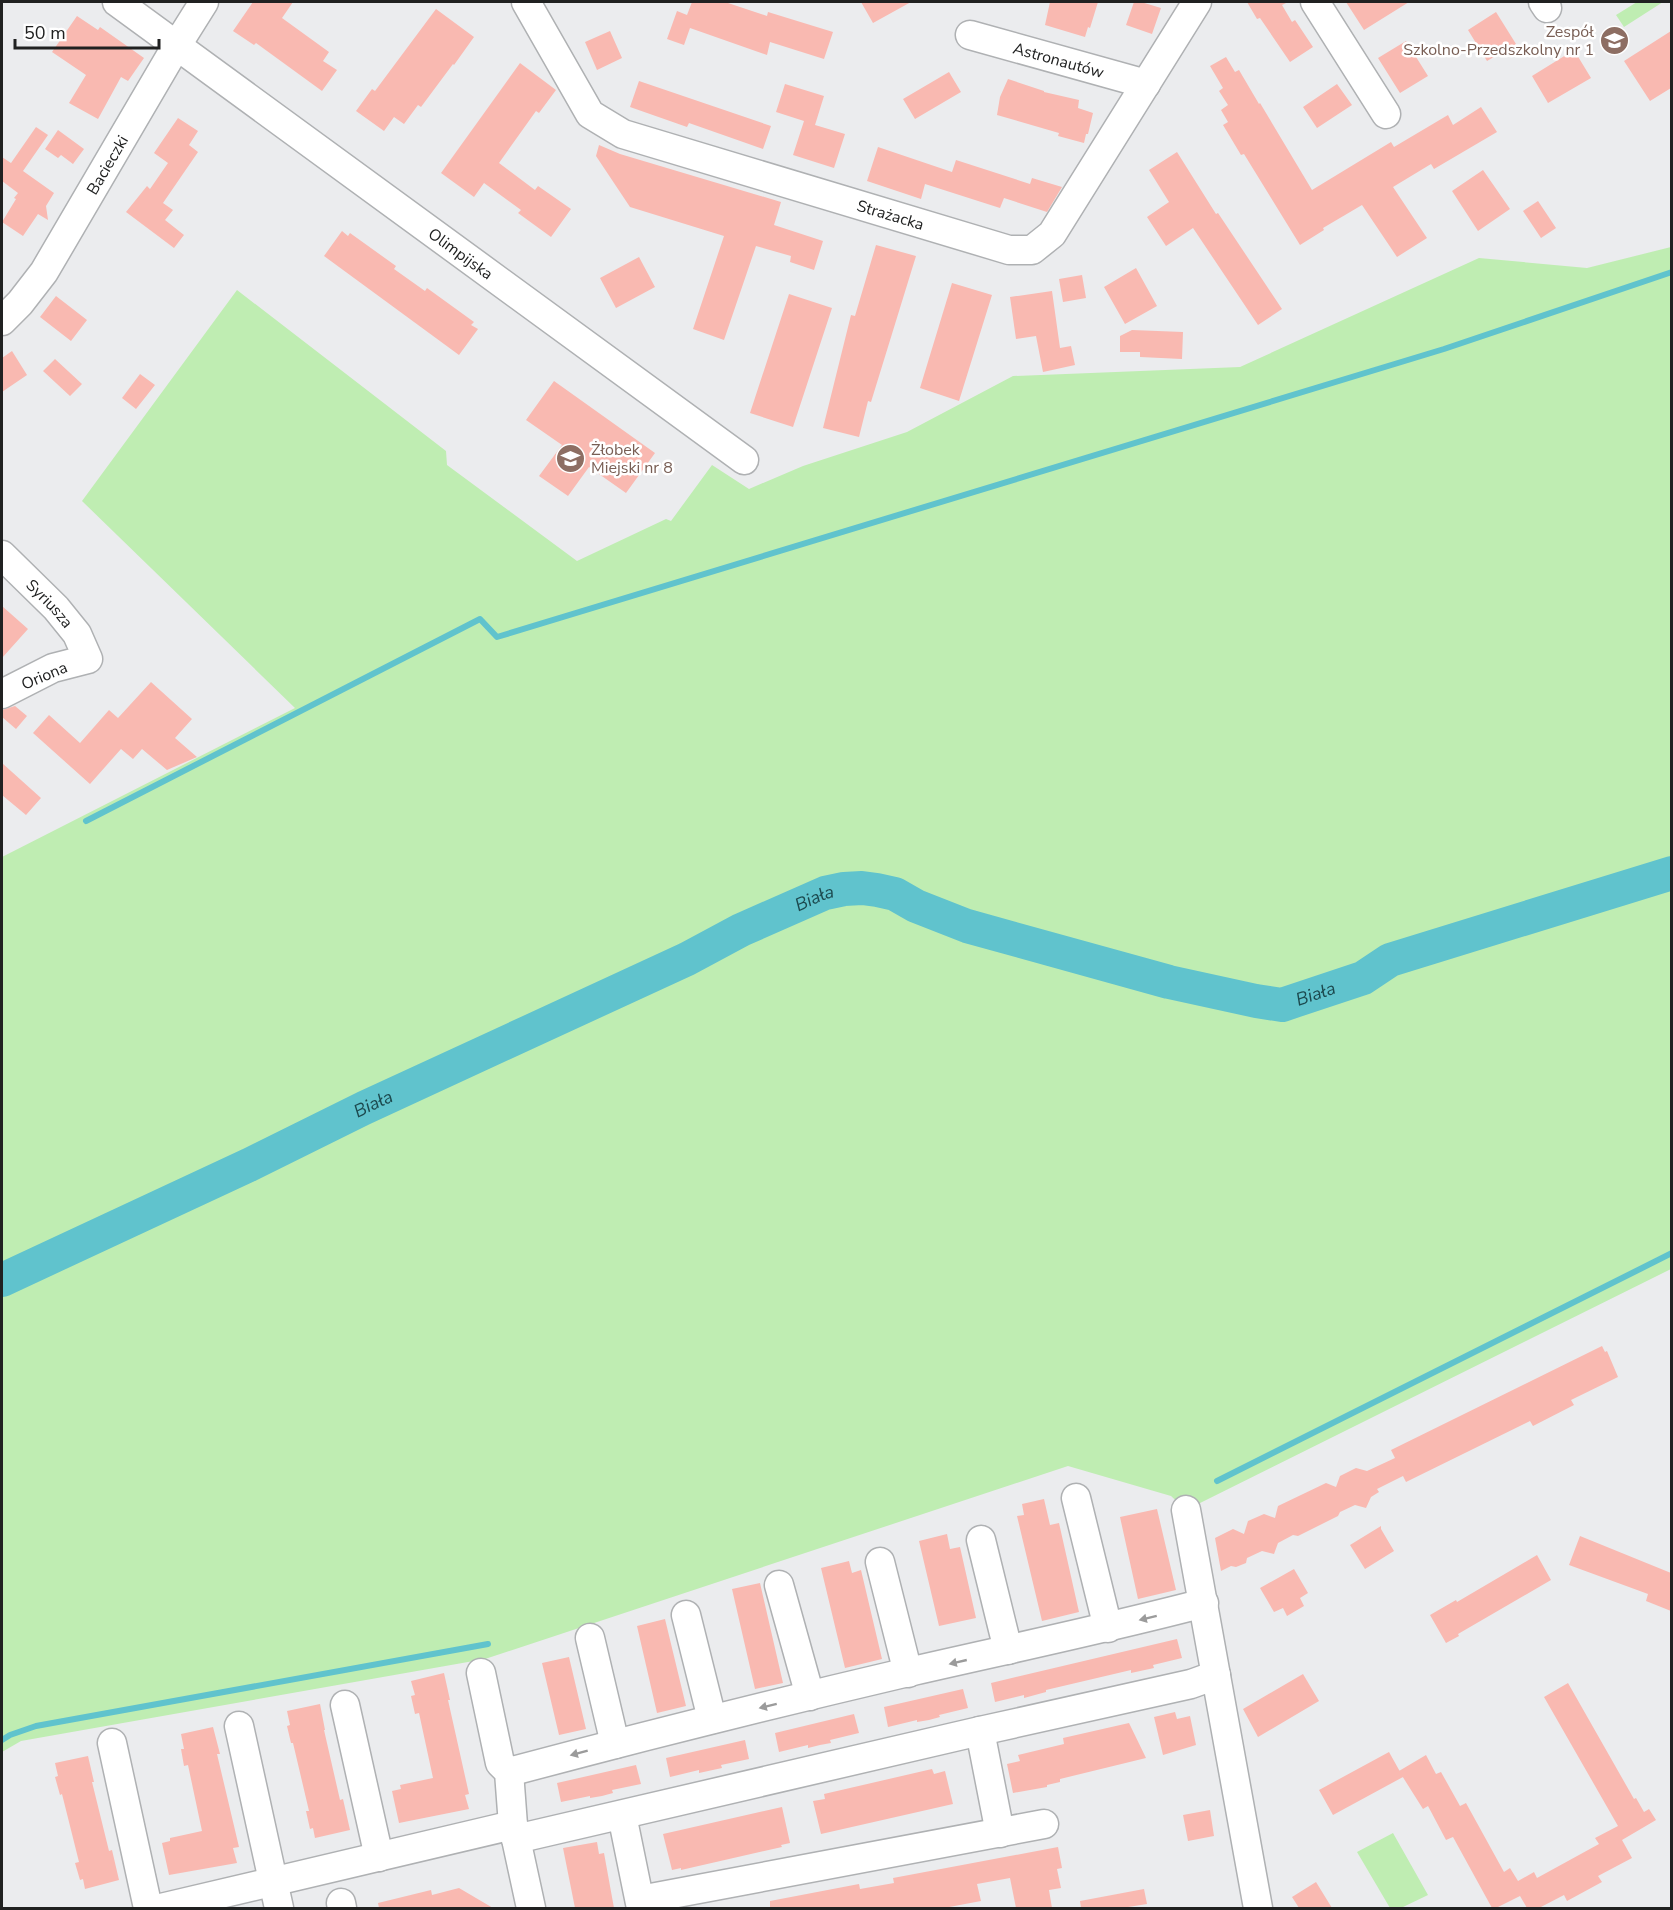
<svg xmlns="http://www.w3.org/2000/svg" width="1673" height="1910" font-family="'Nunito Sans',sans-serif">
<rect width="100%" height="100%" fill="#ebecee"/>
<path fill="#bfedb2" d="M 1637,2 L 1663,2 L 1624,27 L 1616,15 Z
M 1671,247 L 1671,1269 L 1186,1510 L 1171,1496 L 1068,1466 L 485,1659 L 21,1741 L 2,1752 L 2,857 L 295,708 L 82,501 L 237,290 L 446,451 L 447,465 L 577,561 L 666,519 L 671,521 L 712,465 L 749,489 L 803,466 L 907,432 L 1013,376 L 1240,367 L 1479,258 L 1587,268 Z
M 1393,1833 L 1428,1895 L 1401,1908 L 1390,1908 L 1357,1852 Z"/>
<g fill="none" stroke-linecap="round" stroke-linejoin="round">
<path stroke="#60c3cd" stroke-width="6" d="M 86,821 L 480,619 L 497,637 L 1444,349 L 1672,272
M 1217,1481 L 1672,1253
M 2,1740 L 10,1735 L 36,1726 L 488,1644"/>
<path stroke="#60c3cd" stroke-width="34" id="s1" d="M 2,1280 L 249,1165 L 364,1108 L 687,959 L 741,930 L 825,893 L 844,889 L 862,888 L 877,890 L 895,894 L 916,906 L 967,926 L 1169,982 L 1256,1001 L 1282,1005 L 1363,978 L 1390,960 L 1672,873"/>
</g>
<path fill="#f9b9b1" d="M 253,2 L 293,2 L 282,18 L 329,52 L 323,61 L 337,70 L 322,91 L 256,43 L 254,45 L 233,31 Z
M 692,2 L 725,2 L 767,16 L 768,12 L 833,32 L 824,59 L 770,42 L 767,55 L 690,28 L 684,45 L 667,39 L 677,11 L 687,15 Z
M 861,2 L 911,2 L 873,23 Z
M 1050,2 L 1098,2 L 1090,28 L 1088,27 L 1085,37 L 1045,25 Z
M 1134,2 L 1141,2 L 1161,8 L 1152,34 L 1126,25 Z
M 1247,2 L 1288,2 L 1282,5 L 1292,22 L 1295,20 L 1313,47 L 1290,62 L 1260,18 L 1257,19 Z
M 1346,2 L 1409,2 L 1364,30 Z
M 436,9 L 474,37 L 454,65 L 453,64 L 421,107 L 418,105 L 404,124 L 394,117 L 384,131 L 356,111 L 372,89 L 375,91 Z
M 1496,12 L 1516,44 L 1487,61 L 1468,30 Z
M 77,16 L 98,30 L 100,27 L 144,58 L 128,81 L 121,77 L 98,119 L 69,103 L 86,75 L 52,52 Z
M 610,31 L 622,58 L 597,70 L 585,42 Z
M 1671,31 L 1671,88 L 1650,101 L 1624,61 Z
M 1406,41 L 1428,76 L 1400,93 L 1378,58 Z
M 1574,50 L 1591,78 L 1548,103 L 1532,76 Z
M 1226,57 L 1235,72 L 1239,70 L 1259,104 L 1260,103 L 1312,190 L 1391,142 L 1394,147 L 1448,115 L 1453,125 L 1481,107 L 1497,132 L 1434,169 L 1431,164 L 1393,187 L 1427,238 L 1397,257 L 1362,205 L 1323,228 L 1324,230 L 1300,245 L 1244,154 L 1241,155 L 1223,125 L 1228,122 L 1221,110 L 1228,105 L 1219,91 L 1223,88 L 1210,66 Z
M 520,63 L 556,90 L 539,113 L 536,111 L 499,163 L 535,190 L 538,186 L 571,209 L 551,237 L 518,213 L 521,210 L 484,183 L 474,197 L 441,173 Z
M 949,72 L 961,92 L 915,119 L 903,99 Z
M 1008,79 L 1044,91 L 1044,92 L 1079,100 L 1078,108 L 1093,113 L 1088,134 L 1086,134 L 1084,143 L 1058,136 L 1059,133 L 997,115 L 1000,97 Z
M 639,81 L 771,126 L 763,149 L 689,123 L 687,127 L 630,107 Z
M 785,84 L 824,96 L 815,125 L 845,134 L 834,168 L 793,155 L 804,121 L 776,112 Z
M 1337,84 L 1352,105 L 1317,128 L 1303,107 Z
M 178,118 L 198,131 L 189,145 L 198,152 L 163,203 L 173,210 L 165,220 L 184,235 L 174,248 L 126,212 L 147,186 L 150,189 L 168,163 L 154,153 Z
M 36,127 L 48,135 L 23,171 L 54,193 L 46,206 L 48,220 L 38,214 L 23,236 L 2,222 L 16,199 L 14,198 L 18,193 L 2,181 L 2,157 L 11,163 Z
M 58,130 L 84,149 L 73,164 L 61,155 L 58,158 L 45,149 Z
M 599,145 L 620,154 L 781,202 L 774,225 L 823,241 L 814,270 L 790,262 L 791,256 L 756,246 L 724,340 L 693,329 L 724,236 L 630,207 L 596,156 Z
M 878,147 L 952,172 L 956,160 L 1030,184 L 1032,178 L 1062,187 L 1047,212 L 1004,198 L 1000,208 L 925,184 L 921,199 L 867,181 Z
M 1177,152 L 1216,214 L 1218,213 L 1282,309 L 1258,325 L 1193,228 L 1166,246 L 1147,217 L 1169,202 L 1149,170 Z
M 1483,170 L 1510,209 L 1478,231 L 1452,191 Z
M 1538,201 L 1556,228 L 1541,238 L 1523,211 Z
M 342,231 L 348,236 L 350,233 L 396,266 L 394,269 L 425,291 L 427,288 L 474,322 L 471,325 L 478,329 L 459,355 L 324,256 Z
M 876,245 L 916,256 L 871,402 L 868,401 L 859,437 L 823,428 L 851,315 L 855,316 Z
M 639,257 L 655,287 L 616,308 L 600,278 Z
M 1136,268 L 1157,306 L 1125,324 L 1104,287 Z
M 1082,275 L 1086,298 L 1063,302 L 1059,279 Z
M 952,283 L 992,295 L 959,401 L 920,388 Z
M 1052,291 L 1060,348 L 1071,346 L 1075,365 L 1043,372 L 1036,336 L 1016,339 L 1010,297 Z
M 789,294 L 832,308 L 793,427 L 750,413 Z
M 56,296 L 87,320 L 71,341 L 40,317 Z
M 1132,330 L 1183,332 L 1182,359 L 1140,357 L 1140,352 L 1120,352 L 1120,336 Z
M 12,351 L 27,375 L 2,392 L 2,358 Z
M 55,359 L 82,384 L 70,396 L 43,371 Z
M 140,374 L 155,385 L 136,409 L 122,398 Z
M 554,381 L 655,453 L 626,493 L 589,467 L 568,496 L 539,476 L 562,445 L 526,420 Z
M 2,606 L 28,629 L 2,658 Z
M 151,682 L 192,719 L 175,738 L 197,757 L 167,770 L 142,749 L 133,759 L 121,749 L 90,784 L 33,733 L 49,715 L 80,743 L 109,710 L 118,718 Z
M 15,706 L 27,716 L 16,729 L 2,717 L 2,710 Z
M 2,763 L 41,798 L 26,815 L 2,795 Z
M 1602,1346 L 1605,1352 L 1607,1351 L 1618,1377 L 1571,1400 L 1574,1405 L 1533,1426 L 1530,1421 L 1406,1482 L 1403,1476 L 1377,1489 L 1379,1492 L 1371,1497 L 1366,1508 L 1355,1505 L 1340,1512 L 1338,1516 L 1298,1536 L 1293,1535 L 1278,1543 L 1274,1554 L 1262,1551 L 1247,1558 L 1246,1563 L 1236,1567 L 1231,1566 L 1221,1571 L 1215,1538 L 1233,1529 L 1244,1534 L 1248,1521 L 1264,1514 L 1275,1518 L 1278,1506 L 1326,1483 L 1336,1487 L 1340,1476 L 1356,1468 L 1367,1471 L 1395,1458 L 1391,1450 Z
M 1044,1499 L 1050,1525 L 1059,1523 L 1079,1612 L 1042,1621 L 1017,1516 L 1024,1515 L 1022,1504 Z
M 1157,1509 L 1176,1590 L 1138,1599 L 1120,1517 Z
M 1381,1526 L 1381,1529 L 1394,1551 L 1365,1569 L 1350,1545 Z
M 947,1534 L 950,1549 L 960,1547 L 976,1618 L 939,1626 L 919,1541 Z
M 1580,1536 L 1671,1573 L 1671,1611 L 1646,1601 L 1648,1594 L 1569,1565 Z
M 1537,1555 L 1551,1580 L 1458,1634 L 1459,1636 L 1446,1643 L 1430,1615 L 1456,1600 L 1457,1602 Z
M 849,1561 L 852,1573 L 861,1570 L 882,1659 L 845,1668 L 821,1568 Z
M 1294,1569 L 1308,1593 L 1300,1598 L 1304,1606 L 1287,1616 L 1283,1608 L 1274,1612 L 1260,1588 Z
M 760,1583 L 783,1683 L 755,1689 L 732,1589 Z
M 665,1619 L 686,1706 L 657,1713 L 637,1626 Z
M 1177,1639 L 1182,1658 L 1153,1665 L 1154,1668 L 1131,1673 L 1131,1670 L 1046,1690 L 1046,1692 L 1024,1698 L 1024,1695 L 995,1702 L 991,1683 Z
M 569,1657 L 586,1729 L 559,1735 L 542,1663 Z
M 444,1673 L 450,1700 L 448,1700 L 469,1794 L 465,1795 L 469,1809 L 399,1823 L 392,1791 L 401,1789 L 400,1785 L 433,1778 L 419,1713 L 415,1714 L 411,1696 L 415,1695 L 411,1681 Z
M 1303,1674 L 1319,1701 L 1258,1737 L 1243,1709 Z
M 1568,1683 L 1634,1799 L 1636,1798 L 1644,1812 L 1649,1809 L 1656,1820 L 1622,1840 L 1632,1858 L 1598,1876 L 1602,1882 L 1567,1901 L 1564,1895 L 1539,1908 L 1527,1908 L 1520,1896 L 1496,1908 L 1492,1908 L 1453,1837 L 1446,1840 L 1428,1806 L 1423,1809 L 1399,1771 L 1426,1755 L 1436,1774 L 1441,1772 L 1460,1806 L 1466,1803 L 1504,1872 L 1510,1868 L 1518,1881 L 1534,1872 L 1537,1878 L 1599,1844 L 1595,1838 L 1618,1826 L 1544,1697 Z
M 963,1689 L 968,1708 L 939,1715 L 940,1717 L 929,1720 L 917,1722 L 917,1720 L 888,1727 L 884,1707 Z
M 320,1704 L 325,1730 L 324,1730 L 340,1800 L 343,1799 L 350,1830 L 315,1838 L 313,1828 L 310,1829 L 306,1811 L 309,1811 L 293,1743 L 291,1743 L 287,1726 L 290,1725 L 287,1711 Z
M 1175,1712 L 1177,1719 L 1190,1716 L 1196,1745 L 1163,1755 L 1154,1717 Z
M 854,1714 L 859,1733 L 830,1740 L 831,1743 L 820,1745 L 808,1748 L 808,1745 L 779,1752 L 775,1733 Z
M 1129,1723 L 1146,1758 L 1060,1779 L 1060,1782 L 1047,1785 L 1047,1787 L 1013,1793 L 1007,1764 L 1020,1761 L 1018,1755 L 1064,1744 L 1063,1738 Z
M 213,1727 L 220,1754 L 217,1754 L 239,1847 L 233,1848 L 237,1863 L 169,1875 L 162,1843 L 170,1841 L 170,1838 L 202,1831 L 188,1765 L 184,1766 L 181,1749 L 184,1749 L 181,1734 Z
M 745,1740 L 749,1759 L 721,1765 L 722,1768 L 699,1773 L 699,1770 L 670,1777 L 666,1758 Z
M 1389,1752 L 1403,1777 L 1333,1815 L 1319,1790 Z
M 88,1756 L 94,1782 L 92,1782 L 109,1851 L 112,1850 L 119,1880 L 85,1889 L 83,1879 L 80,1880 L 75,1863 L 79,1862 L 62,1794 L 60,1795 L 55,1777 L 58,1776 L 55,1763 Z
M 636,1765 L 641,1784 L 612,1790 L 613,1793 L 602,1796 L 590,1798 L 590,1796 L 561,1802 L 557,1783 Z
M 932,1769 L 934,1774 L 945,1771 L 953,1804 L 821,1834 L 813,1801 L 825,1799 L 824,1794 Z
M 782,1807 L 790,1843 L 781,1845 L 782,1847 L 681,1870 L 681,1868 L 672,1870 L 663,1834 Z
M 1210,1810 L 1214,1836 L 1188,1841 L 1183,1815 Z
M 597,1842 L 599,1854 L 604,1853 L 614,1908 L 575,1908 L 563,1848 Z
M 1058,1847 L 1062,1868 L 1057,1869 L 1061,1888 L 1049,1890 L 1052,1908 L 1016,1908 L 1010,1878 L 977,1884 L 981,1901 L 944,1908 L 770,1908 L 770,1901 L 859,1884 L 860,1889 L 894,1883 L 893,1878 Z
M 1316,1882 L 1332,1908 L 1299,1908 L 1292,1897 Z
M 459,1888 L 493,1908 L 379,1908 L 378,1903 L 431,1890 L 432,1895 Z
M 1144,1889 L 1147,1904 L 1122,1908 L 1081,1908 L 1080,1901 Z"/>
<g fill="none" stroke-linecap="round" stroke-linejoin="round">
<defs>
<g id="minor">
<path id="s2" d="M 117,2 L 744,460"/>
<path id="s3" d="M 526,2 L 590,114 L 623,134 L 1009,250 L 1032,250 L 1052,234 L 1197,2"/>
<path d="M 1315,2 L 1386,114"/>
<path d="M 1543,2 L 1547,8"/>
<path id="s4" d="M 970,35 L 1146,84"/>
<path id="s5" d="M 2,321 L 20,303 L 44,272 L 177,45 L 204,2"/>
<path id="s6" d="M 2,555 L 56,608 L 77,634 L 88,659 L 53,668 L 2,694"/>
<path d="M 1076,1498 L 1108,1628"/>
<path d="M 1186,1510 L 1258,1908"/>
<path d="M 981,1540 L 1008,1650"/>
<path d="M 880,1562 L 908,1673"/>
<path d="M 779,1585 L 810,1696"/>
<path d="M 686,1615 L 712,1719"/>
<path d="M 590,1638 L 615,1744"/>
<path d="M 481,1673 L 500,1763 L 509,1772 L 513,1825 L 531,1908"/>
<path d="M 345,1705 L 379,1857"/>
<path d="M 239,1726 L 279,1908"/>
<path d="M 980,1731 L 1000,1833"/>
<path d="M 112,1743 L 148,1908"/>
<path d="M 509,1772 C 640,1737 772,1704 904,1673 C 1004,1650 1105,1629 1204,1603"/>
<path d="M 622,1815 L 641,1908"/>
<path d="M 516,1839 L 980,1731 L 1191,1684 L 1216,1675"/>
<path d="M 640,1900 L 1044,1824"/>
<path d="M 341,1903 L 342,1908"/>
<path d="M 161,1908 L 513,1825"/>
</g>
</defs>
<use href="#minor" stroke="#afb1b3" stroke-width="31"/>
<use href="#minor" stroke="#fff" stroke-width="28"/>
</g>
<defs><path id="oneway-solid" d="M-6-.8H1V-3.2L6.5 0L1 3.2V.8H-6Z" transform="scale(1.5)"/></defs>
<g fill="#9b9b9b">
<use href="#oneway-solid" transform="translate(1148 1618) rotate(166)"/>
<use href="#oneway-solid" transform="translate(958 1662) rotate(167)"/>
<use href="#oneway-solid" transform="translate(768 1706) rotate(166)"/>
<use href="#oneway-solid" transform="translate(579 1753) rotate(165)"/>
</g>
<defs>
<symbol id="school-disc" viewBox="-11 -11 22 22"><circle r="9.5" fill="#8d6e63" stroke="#fff"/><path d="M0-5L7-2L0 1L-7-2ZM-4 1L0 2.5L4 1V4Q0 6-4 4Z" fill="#fff"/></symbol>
</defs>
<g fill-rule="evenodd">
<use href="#school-disc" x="1598" y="24" width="33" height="33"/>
<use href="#school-disc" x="554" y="442" width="33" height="33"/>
</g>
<g text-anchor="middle" stroke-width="5" stroke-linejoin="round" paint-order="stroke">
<g font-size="16" fill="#785e54" stroke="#fff" text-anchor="end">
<text x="1594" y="37">Zespół<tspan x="1594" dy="18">Szkolno-Przedszkolny nr 1</tspan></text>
<text x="591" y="455" text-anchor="start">Żłobek<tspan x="591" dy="18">Miejski nr 8</tspan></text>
</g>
<g font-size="16" fill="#202121" stroke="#fff">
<text dy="6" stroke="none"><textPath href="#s4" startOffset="92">Astronautów</textPath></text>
<text dy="6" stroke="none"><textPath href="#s5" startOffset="189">Bacieczki</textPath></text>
<text dy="6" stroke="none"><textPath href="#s3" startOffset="447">Strażacka</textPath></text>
<text dy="6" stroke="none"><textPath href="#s2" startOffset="426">Olimpijska</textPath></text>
<text dy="6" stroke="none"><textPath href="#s6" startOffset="68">Syriusza</textPath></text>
<text transform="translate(44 675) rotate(-23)" y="6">Oriona</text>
</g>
<g font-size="18" font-style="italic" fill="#1c494e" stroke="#fff">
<text dy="6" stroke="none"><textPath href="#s1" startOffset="898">Biała</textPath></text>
<text dy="6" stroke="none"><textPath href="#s1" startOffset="1420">Biała</textPath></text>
<text dy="6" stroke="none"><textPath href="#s1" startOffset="411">Biała</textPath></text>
</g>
</g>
<rect width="1673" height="1910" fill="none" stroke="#202121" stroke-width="6"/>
<path d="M15 39v9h144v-9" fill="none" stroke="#202121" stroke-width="3"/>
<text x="24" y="39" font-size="18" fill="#202121" stroke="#ffffff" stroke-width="4.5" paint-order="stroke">50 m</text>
</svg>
